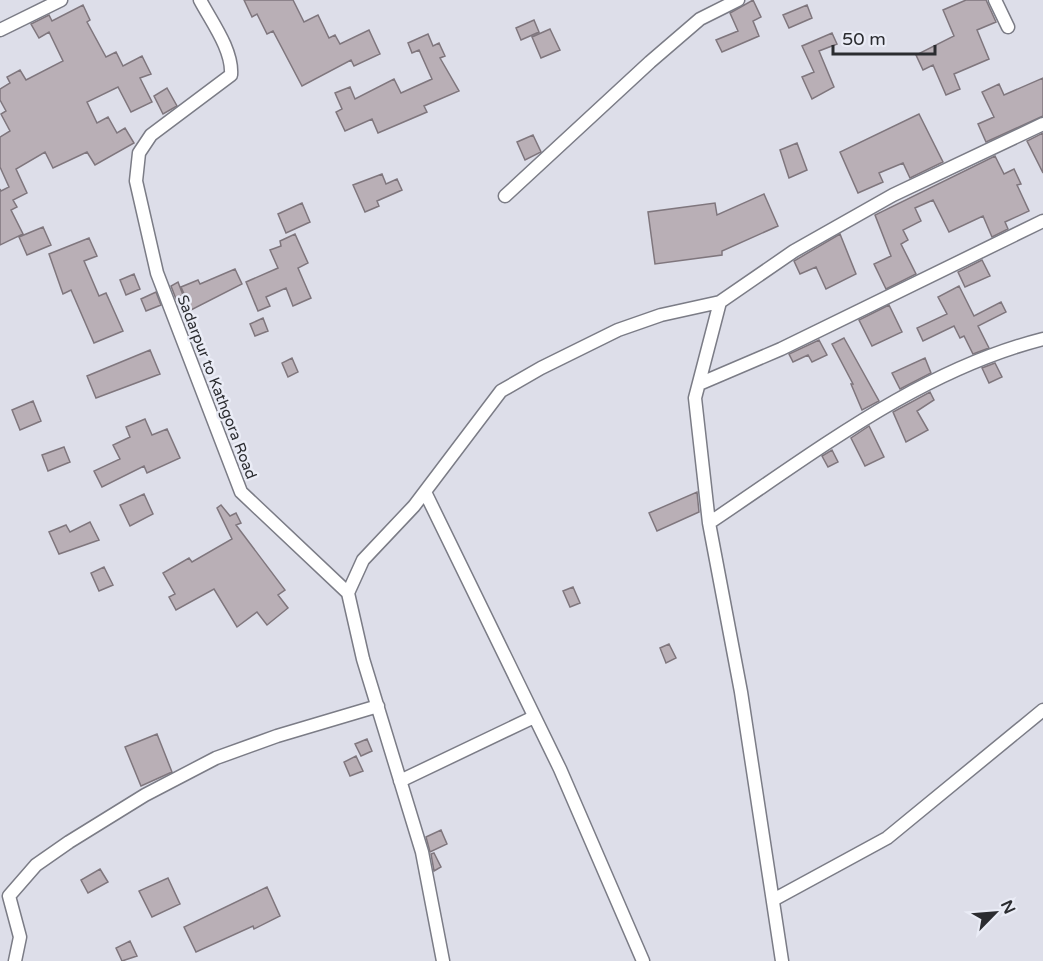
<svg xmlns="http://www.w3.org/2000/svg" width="1043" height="961" font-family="'Varela Round',sans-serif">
<rect width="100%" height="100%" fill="#dddee9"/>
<path fill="#b9afb6" stroke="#7f767d" stroke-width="1.5" d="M 244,0 L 293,0 L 304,22 L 318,15 L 329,38 L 335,35 L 340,44 L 369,30 L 380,54 L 354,66 L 351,60 L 302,86 L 273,31 L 267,34 L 257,14 L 252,17 Z
M 753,0 L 761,17 L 753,21 L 759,36 L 722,52 L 716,40 L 738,31 L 730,13 Z
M 966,0 L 986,0 L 996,22 L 977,30 L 989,59 L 954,74 L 960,89 L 946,95 L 933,65 L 923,70 L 916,55 L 954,36 L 943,10 Z
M 83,5 L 90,20 L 87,22 L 106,57 L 116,52 L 123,66 L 142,56 L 151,74 L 140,78 L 152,102 L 131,112 L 118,87 L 87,102 L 97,123 L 108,117 L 117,133 L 125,128 L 134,143 L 95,165 L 87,152 L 53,168 L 45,152 L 16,169 L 27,193 L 13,200 L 17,207 L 11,210 L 23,234 L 0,245 L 0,189 L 1,191 L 9,187 L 0,167 L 0,137 L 10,131 L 1,114 L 6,111 L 0,100 L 0,89 L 10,83 L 7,77 L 20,70 L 26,80 L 63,61 L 49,32 L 39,38 L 31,24 L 49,15 L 52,21 Z
M 807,5 L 812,18 L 789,28 L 783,15 Z
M 534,20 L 539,32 L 521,40 L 516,28 Z
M 550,29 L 560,50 L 541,58 L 532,37 Z
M 832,33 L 837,44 L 819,51 L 834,87 L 812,99 L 802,77 L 814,72 L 802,46 Z
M 428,34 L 433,46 L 439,43 L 445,56 L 440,58 L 459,91 L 424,106 L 427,112 L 378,133 L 372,119 L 345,131 L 336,112 L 342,109 L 335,93 L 350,87 L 355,99 L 394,79 L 401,93 L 432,79 L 419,50 L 412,53 L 408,43 Z
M 1043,78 L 1043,116 L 986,142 L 978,124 L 994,117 L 982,92 L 999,84 L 1004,95 Z
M 167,88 L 177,106 L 163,114 L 154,96 Z
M 919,114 L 943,162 L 910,178 L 903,163 L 879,173 L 883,182 L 858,193 L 840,152 Z
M 1043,133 L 1043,173 L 1027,141 Z
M 533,135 L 541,152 L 525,160 L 517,142 Z
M 797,143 L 807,170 L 789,178 L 780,150 Z
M 995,156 L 1004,174 L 1014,169 L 1021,184 L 1017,185 L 1029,211 L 1005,222 L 1008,229 L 992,237 L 983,216 L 949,232 L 933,200 L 915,208 L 921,221 L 903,230 L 908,240 L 901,244 L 916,274 L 886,289 L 874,264 L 891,256 L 875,215 Z
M 382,174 L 386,184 L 397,179 L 402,190 L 377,201 L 379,206 L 365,212 L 353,185 Z
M 764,194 L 778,226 L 722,251 L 722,255 L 655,264 L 648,212 L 715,203 L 717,215 Z
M 302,203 L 310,222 L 286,233 L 278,214 Z
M 43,227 L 51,245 L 27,255 L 19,237 Z
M 295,234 L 308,263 L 298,268 L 311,298 L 293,306 L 286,288 L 266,297 L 270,306 L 258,311 L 246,282 L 278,268 L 270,250 L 281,246 L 280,241 Z
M 840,234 L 856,274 L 826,289 L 816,267 L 800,274 L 794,261 Z
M 89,238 L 97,256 L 84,261 L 99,296 L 106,293 L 123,331 L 94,343 L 71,290 L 63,294 L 49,254 Z
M 982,260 L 990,276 L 965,287 L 958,272 Z
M 235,269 L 242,284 L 191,310 L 181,287 L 198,280 L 200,284 Z
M 134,274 L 140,289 L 126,295 L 120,280 Z
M 178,282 L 183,295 L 176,299 L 171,286 Z
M 959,286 L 974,316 L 1001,302 L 1006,312 L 978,326 L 989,348 L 973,354 L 964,336 L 960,338 L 954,326 L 923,341 L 917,328 L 947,314 L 938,297 Z
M 156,292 L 161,305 L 146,311 L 141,299 Z
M 889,305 L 902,332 L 872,346 L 859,320 Z
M 263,318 L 268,331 L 255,336 L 250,324 Z
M 844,338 L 879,401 L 862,410 L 851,384 L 853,384 L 832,344 Z
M 819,340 L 827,355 L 812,362 L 808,355 L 793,362 L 789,354 Z
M 150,350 L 160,374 L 96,398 L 87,376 Z
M 292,358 L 298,372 L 288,377 L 282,363 Z
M 925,358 L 931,373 L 900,389 L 892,373 Z
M 995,363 L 1002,377 L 989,383 L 982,368 Z
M 930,392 L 934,400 L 917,411 L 928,430 L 906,442 L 893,412 Z
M 33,401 L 41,421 L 20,430 L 12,410 Z
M 145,419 L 152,435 L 167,429 L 180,458 L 147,473 L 144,466 L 102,487 L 94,471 L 120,459 L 113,445 L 130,437 L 126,427 Z
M 869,426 L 884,457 L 865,466 L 851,438 Z
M 64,447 L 70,462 L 48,471 L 42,455 Z
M 832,450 L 838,462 L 828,467 L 822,456 Z
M 697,492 L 699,512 L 657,531 L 649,513 Z
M 144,494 L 153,514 L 130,526 L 120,505 Z
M 221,505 L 230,516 L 236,513 L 241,523 L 236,525 L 285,590 L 278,595 L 288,608 L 267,625 L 257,612 L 237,627 L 214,589 L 176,610 L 169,597 L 175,594 L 163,573 L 189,558 L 192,562 L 232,539 L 217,508 Z
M 90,522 L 99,540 L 59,554 L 49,532 L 66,525 L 70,532 Z
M 104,567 L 113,585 L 99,591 L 91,573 Z
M 573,587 L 580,603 L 570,607 L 563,591 Z
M 669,644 L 676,658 L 666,663 L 660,648 Z
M 157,734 L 172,772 L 141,786 L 125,747 Z
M 367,739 L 372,751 L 361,756 L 355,744 Z
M 356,756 L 363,771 L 350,776 L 344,762 Z
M 441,830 L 447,844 L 430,852 L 426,837 Z
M 434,853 L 441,867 L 434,871 L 431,854 Z
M 100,869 L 108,882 L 88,893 L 81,880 Z
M 168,878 L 180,904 L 152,917 L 139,891 Z
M 267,887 L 280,916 L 254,929 L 253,926 L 196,952 L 184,927 Z
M 130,941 L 137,956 L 122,961 L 116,948 Z"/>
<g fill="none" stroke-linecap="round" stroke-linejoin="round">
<defs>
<path id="street" d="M 200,0 C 211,21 233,50 231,75 L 151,135 L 139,153 L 136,181 L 157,273 L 241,492 L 348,593 L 363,659 L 422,852 L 443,961
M 995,0 L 1008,27
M 0,30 L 61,0
M 505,196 L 650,62 L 700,19 L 738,0
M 720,302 L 695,398 L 709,523 L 741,692 L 782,961
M 699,384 L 781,349 L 1043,221
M 425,492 L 560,769 L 643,961
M 709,523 C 814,453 918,371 1043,339
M 348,593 L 363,560 L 414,506 L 501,391 L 541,368 L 618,330 L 661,315 L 720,302 L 794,251 L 893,195 L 1043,124
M 400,781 L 534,717
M 773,900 L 887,838 L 1043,710
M 15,961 L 20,937 L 9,896 L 36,865 L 69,842 L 145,795 L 216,758 L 277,736 L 378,706"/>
</defs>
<use href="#street" stroke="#7b7c86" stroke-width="15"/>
<use href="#street" stroke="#fff" stroke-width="12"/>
</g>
<g text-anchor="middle" stroke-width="5" stroke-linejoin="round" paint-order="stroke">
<g font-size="15" fill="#2b2c30" stroke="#eaecf6">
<text transform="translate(217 387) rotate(69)" y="5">Sadarpur to Kathgora Road</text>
</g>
</g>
<g transform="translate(995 913) rotate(65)" stroke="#eaecf6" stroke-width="4.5" paint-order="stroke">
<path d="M0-4.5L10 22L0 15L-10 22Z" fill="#2b2c30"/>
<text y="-9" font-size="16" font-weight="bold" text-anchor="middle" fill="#2b2c30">N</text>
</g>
<path d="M833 45v9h102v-9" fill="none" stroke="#2b2c30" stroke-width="3"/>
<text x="842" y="45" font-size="18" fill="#2b2c30" stroke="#eaecf6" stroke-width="4.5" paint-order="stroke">50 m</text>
</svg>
